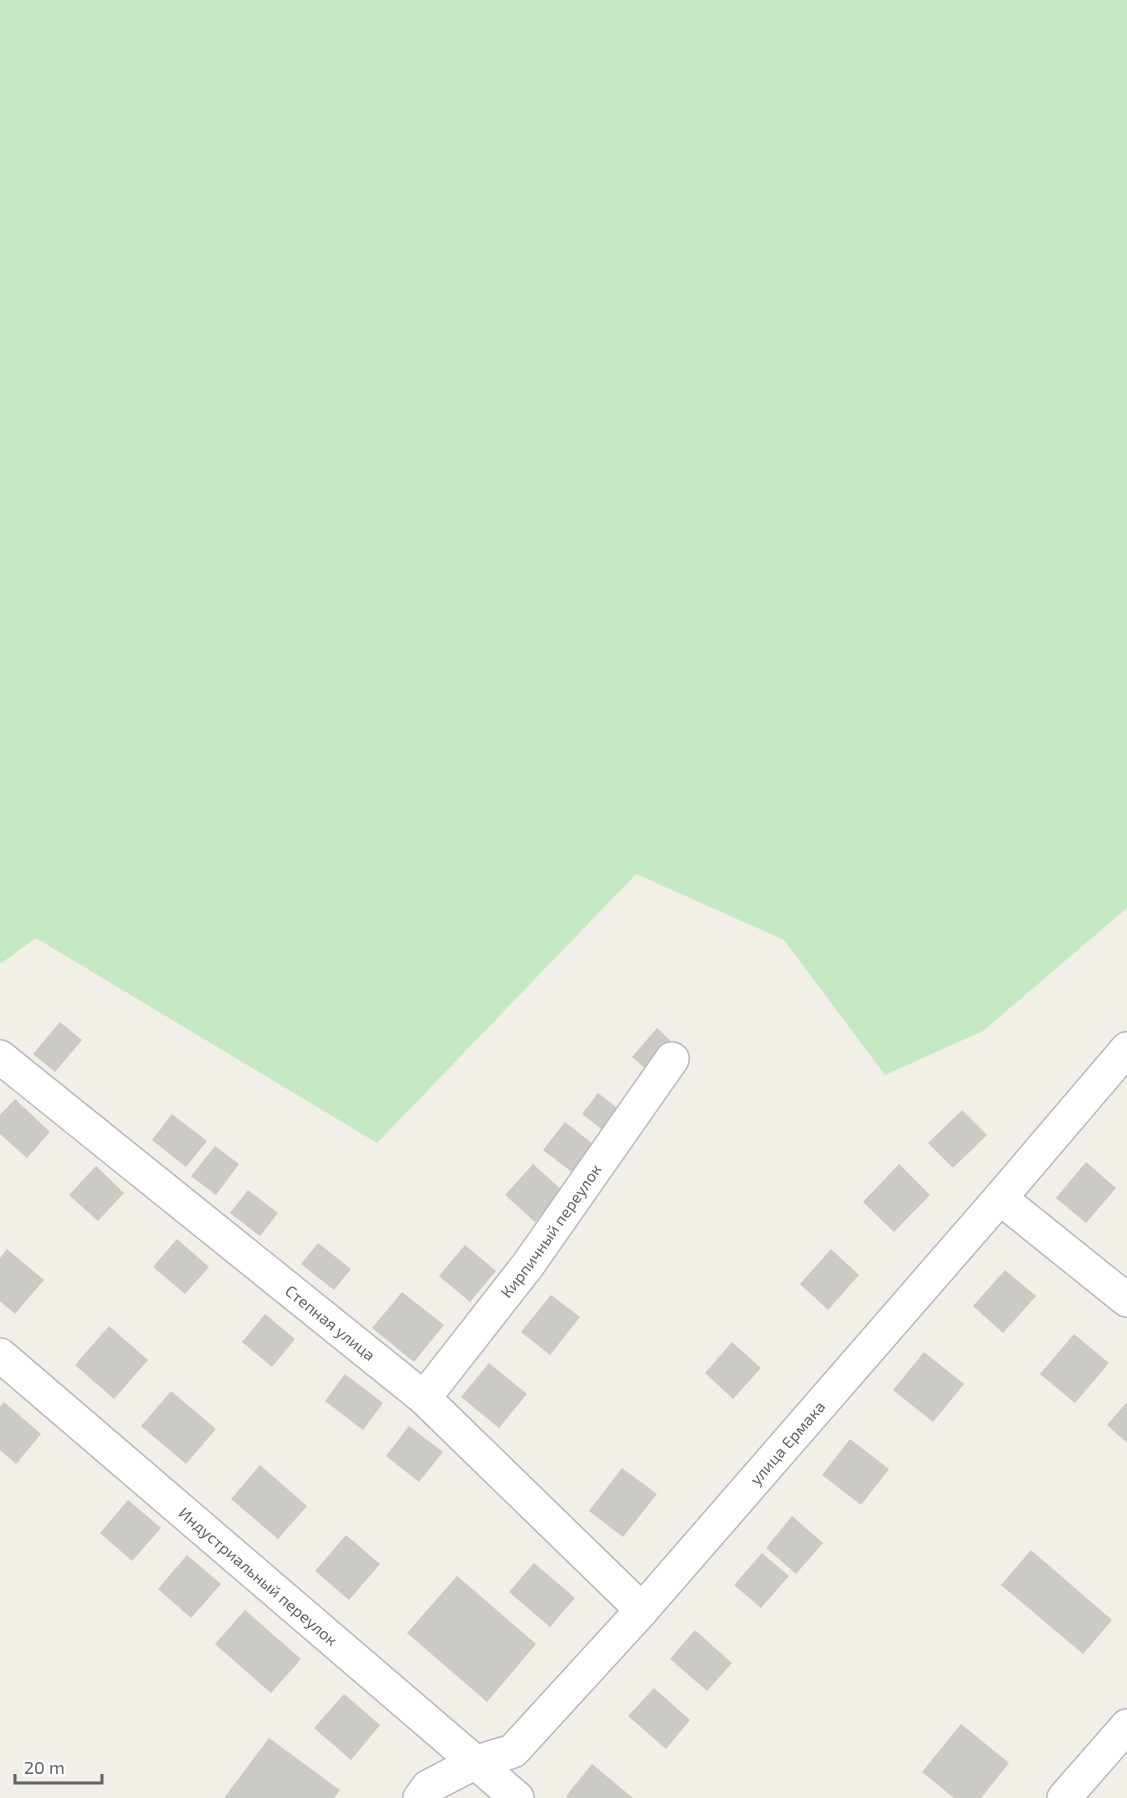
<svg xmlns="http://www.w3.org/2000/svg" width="1127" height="1798" font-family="'Exo 2',sans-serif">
<rect width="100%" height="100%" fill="#f1efe8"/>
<path fill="#c5e8c5" d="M 0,0 L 1127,0 L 1127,908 L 983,1031 L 885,1075 L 784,940 L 636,874 L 377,1143 L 36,938 L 0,964 Z"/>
<path fill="#cccac5" d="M 60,1022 L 82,1040 L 55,1072 L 33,1054 Z
M 657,1028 L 673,1043 L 649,1072 L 632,1057 Z
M 598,1093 L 620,1110 L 604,1131 L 582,1114 Z
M 15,1099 L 50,1132 L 27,1158 L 0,1134 L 0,1115 Z
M 962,1110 L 987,1135 L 953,1168 L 928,1143 Z
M 172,1114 L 207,1141 L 186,1167 L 152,1140 Z
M 565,1122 L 598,1148 L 577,1176 L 543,1150 Z
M 215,1146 L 239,1164 L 216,1195 L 191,1176 Z
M 1086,1162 L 1116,1188 L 1086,1223 L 1056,1198 Z
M 533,1164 L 563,1191 L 535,1222 L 505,1195 Z
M 899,1164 L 930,1195 L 894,1232 L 863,1202 Z
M 96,1166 L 124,1193 L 98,1221 L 69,1195 Z
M 248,1190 L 278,1213 L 260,1236 L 230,1213 Z
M 177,1239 L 209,1267 L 185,1294 L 153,1267 Z
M 318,1243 L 351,1269 L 334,1290 L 301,1264 Z
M 465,1245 L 496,1271 L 470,1302 L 439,1276 Z
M 7,1249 L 44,1280 L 15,1314 L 0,1301 L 0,1258 Z
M 831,1249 L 859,1275 L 828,1310 L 800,1284 Z
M 1005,1270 L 1036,1296 L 1003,1333 L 973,1306 Z
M 402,1292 L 444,1325 L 414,1362 L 372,1328 Z
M 551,1295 L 580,1317 L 550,1355 L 521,1332 Z
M 265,1314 L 295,1339 L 272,1367 L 242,1342 Z
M 109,1326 L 148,1360 L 114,1399 L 75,1365 Z
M 1074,1334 L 1109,1363 L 1075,1403 L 1040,1374 Z
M 732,1342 L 761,1368 L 733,1399 L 705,1373 Z
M 924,1352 L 964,1384 L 933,1422 L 893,1390 Z
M 489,1363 L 527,1394 L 499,1428 L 461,1397 Z
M 345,1374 L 383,1403 L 363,1430 L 325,1401 Z
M 171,1391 L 216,1429 L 186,1464 L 141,1426 Z
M 4,1402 L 41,1434 L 16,1464 L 0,1450 L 0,1407 Z
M 1127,1402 L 1127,1443 L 1107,1425 Z
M 409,1426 L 443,1452 L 419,1482 L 386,1456 Z
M 850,1439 L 889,1469 L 861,1505 L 822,1475 Z
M 260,1465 L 307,1506 L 278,1539 L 231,1499 Z
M 622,1468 L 657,1494 L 623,1537 L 589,1511 Z
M 128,1500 L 161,1528 L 132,1561 L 100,1533 Z
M 792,1516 L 823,1543 L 796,1574 L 766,1548 Z
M 346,1535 L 380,1564 L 349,1600 L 315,1571 Z
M 1031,1550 L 1112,1620 L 1083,1654 L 1001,1585 Z
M 762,1553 L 789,1576 L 761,1608 L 734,1585 Z
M 187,1555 L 221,1584 L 191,1618 L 158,1589 Z
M 534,1563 L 575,1598 L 550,1627 L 509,1592 Z
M 457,1576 L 536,1644 L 487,1702 L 407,1633 Z
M 245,1610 L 301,1659 L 271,1693 L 215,1644 Z
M 695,1630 L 732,1663 L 707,1691 L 670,1659 Z
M 654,1688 L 690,1720 L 666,1749 L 628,1716 Z
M 344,1694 L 380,1725 L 351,1760 L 314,1728 Z
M 961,1724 L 1009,1763 L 981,1798 L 954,1798 L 922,1772 Z
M 269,1738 L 340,1790 L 334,1798 L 224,1798 Z
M 592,1764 L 633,1798 L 569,1798 L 566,1796 Z"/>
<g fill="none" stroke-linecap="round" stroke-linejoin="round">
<defs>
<g id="minor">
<path id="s1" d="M 0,1057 L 424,1398 L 642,1610"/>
<path d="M 1000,1198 L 1127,1300"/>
<path id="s2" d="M 0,1355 L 517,1798"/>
<path id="s3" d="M 424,1398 L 528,1265 L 672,1059"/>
<path id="s4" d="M 420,1798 L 428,1787 L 474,1763 L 513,1751 L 642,1610 L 1000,1198 L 1127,1049"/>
<path d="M 1064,1798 L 1127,1726"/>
</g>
</defs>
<use href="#minor" stroke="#b5b8bc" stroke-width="36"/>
<use href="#minor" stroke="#fff" stroke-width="33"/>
</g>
<g text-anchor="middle" stroke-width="4.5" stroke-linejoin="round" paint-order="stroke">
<g font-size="16" fill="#5f6368" stroke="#fff">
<text dy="6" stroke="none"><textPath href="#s3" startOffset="210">Кирпичный переулок</textPath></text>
<text dy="6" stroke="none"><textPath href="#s1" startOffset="424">Степная улица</textPath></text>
<text dy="6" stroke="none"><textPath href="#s4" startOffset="519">улица Ермака</textPath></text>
<text dy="6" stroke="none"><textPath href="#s2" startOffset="340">Индустриальный переулок</textPath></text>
</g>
</g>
<path d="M15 1774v9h87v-9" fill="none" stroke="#5f6368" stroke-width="3"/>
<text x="24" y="1774" font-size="18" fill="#5f6368" stroke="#ffffff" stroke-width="4.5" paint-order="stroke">20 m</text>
</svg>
